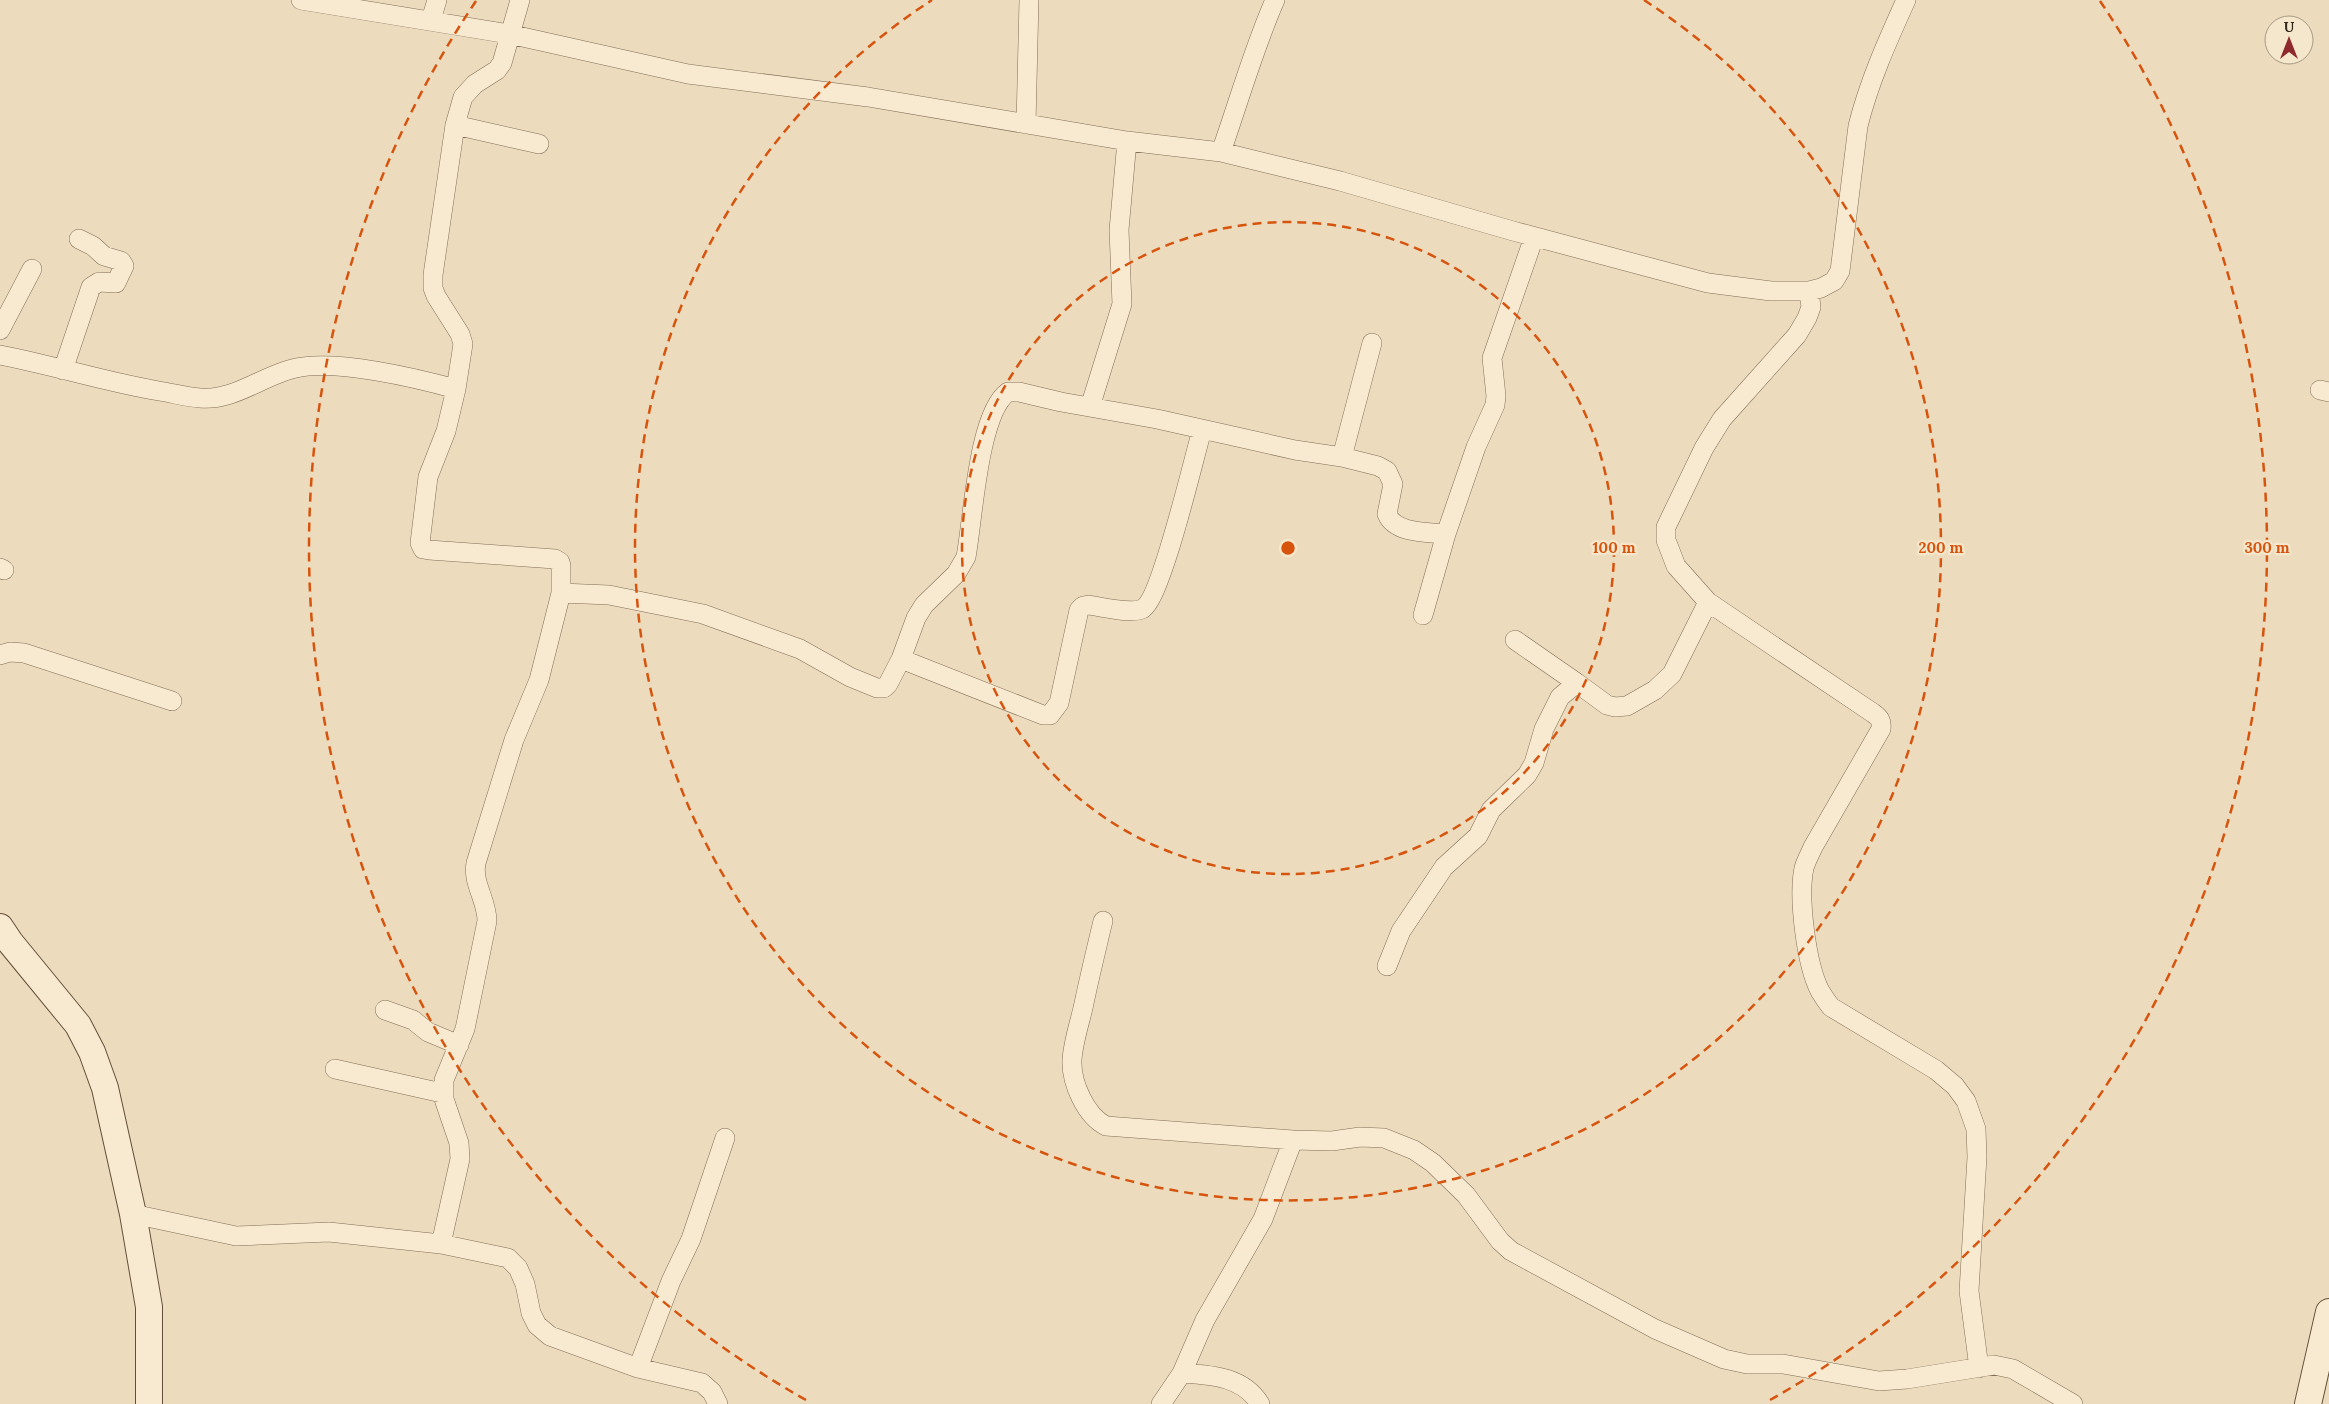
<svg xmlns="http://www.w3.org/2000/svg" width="2329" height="1404" font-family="Lora,serif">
<rect width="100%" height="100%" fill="#ecdcbd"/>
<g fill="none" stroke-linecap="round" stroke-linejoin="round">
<defs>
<path id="street" d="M 301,0 L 509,34 L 688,74 L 868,97 L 1127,141 L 1221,152 L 1340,181 L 1513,231 L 1708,283 L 1771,291 L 1809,291 L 1821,288 L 1834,281 L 1840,271 L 1858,126 C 1869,82 1887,42 1906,0
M 520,0 L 502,63 L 497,70 L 475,84 L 463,97 L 455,125 L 433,275 L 433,288 L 436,296 L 460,334 L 463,344 L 456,389 L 446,431 L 428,477 L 420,543 L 423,549 L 429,550 L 555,559 L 560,562 L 561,566 L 561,593
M 431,20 L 437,0
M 1026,124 L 1029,0
M 455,125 L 539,144
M 1221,152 C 1239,101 1253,50 1275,0
M 0,330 L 32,269
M 0,355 C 53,365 105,382 159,391 C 172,393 186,397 200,398 C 235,401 263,375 296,368 C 336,359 416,378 456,389
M 63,370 L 91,287 L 99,282 L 116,283 L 124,266 L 121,261 L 104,256 L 93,246 L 79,239
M 2320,390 L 2329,392
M 1090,407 L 1122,304 L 1119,230 L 1127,141
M 1342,457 L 1372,343
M 0,568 L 4,570
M 1708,602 L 1873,713 C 1880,718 1882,721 1881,729 L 1813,847 C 1810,854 1806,861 1804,868 C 1798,897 1806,964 1820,991 C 1823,996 1827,1002 1831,1007 L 1936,1070 L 1955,1086 L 1966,1101 L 1976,1129 L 1977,1157 L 1969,1291 L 1979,1368
M 1423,615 L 1446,534 L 1476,447 L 1495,405 L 1496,396 L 1492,358 L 1534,237
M 1515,640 L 1577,683
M 0,655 L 10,652 L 24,653 L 172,701
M 901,659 L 916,618 L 924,605 L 956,574 L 966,557 C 973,520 978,413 1008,392 L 1019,392 L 1061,402 L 1157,419 L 1295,450 L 1342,457 L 1378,466 L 1387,471 L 1393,484 L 1387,514 C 1395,534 1428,532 1446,534
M 1103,921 C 1096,950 1089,979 1083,1008 C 1079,1025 1073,1043 1072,1060 C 1071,1083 1086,1116 1106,1126 L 1293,1140 L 1332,1141 L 1360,1137 L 1384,1138 L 1414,1150 L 1433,1163 L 1466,1195 L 1500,1241 L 1511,1251 L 1655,1329 L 1724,1359 L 1747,1364 L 1783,1364 L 1879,1381 L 1907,1379 L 1994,1365 L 2013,1369 L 2073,1404
M 1387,966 L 1401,931 L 1444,867 L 1478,836 L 1491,810 L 1527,775 L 1534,763 L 1544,729 L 1560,697 L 1577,683 L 1607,705 L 1615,707 L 1627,706 L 1655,690 L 1672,674 L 1708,602 L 1676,566 L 1666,540 L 1666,527 L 1704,448 L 1722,419 L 1797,335 L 1807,318 L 1811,307 L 1809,291
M 385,1010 L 413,1020 L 428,1032 L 459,1045
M 335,1069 L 442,1093
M 133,1214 L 236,1236 L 329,1232 L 441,1244 L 508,1258 L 518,1268 L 525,1284 L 531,1313 L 537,1325 L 550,1336 L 638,1368 L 702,1383 L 712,1392 L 718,1404
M 441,1244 L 460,1159 L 459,1143 L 444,1099 L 444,1080 L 465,1029 L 487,921 C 487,900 472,883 476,863 L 514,740 L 539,680 L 561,593 L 609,595 L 703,614 L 800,649 L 850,677 L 877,688 L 884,688 L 888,684 L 901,659 L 1043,715 L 1050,715 L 1059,703 L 1079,610 L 1083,606 L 1089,605 C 1101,607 1131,614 1142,609 C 1161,600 1194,457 1202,430
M 638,1368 L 671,1281 L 691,1239 L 725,1138
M 1182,1373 C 1210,1375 1243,1376 1260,1404
M 1161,1404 L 1182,1373 L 1205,1320 L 1263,1219 L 1293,1140"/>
<path id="secondary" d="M 0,927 L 10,942 L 78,1025 L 92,1052 L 105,1088 L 133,1214 L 149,1307 L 149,1404
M 2308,1404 L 2329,1312"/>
</defs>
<use href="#street" stroke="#836d57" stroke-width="20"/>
<use href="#secondary" stroke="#654e3a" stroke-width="28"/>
<use href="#street" stroke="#f7ead0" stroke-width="19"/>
<use href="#secondary" stroke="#f7ead0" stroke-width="26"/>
</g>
<g fill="none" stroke="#d6540e" stroke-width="2.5" stroke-dasharray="9 6">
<circle cx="1288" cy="548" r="326"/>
<path d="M1644 0A653 653 0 1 1 932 0"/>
<path d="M806 1400A979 979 0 0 1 476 1M2100 1A979 979 0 0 1 1770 1400"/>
</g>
<circle cx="1288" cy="548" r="8" fill="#d6540e" stroke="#f4e7cc" stroke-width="2.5"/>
<g font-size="15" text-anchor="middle" font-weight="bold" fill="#d6540e" stroke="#f4e7cc" stroke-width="4.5" stroke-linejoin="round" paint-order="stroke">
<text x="1614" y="553">100 m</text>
<text x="1941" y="553">200 m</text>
<text x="2267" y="553">300 m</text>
</g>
<g transform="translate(2289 40)"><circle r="24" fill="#f4e7cc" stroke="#a79a85"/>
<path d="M0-4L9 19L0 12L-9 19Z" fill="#90292e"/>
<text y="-8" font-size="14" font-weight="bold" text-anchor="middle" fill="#33261b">U</text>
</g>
</svg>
